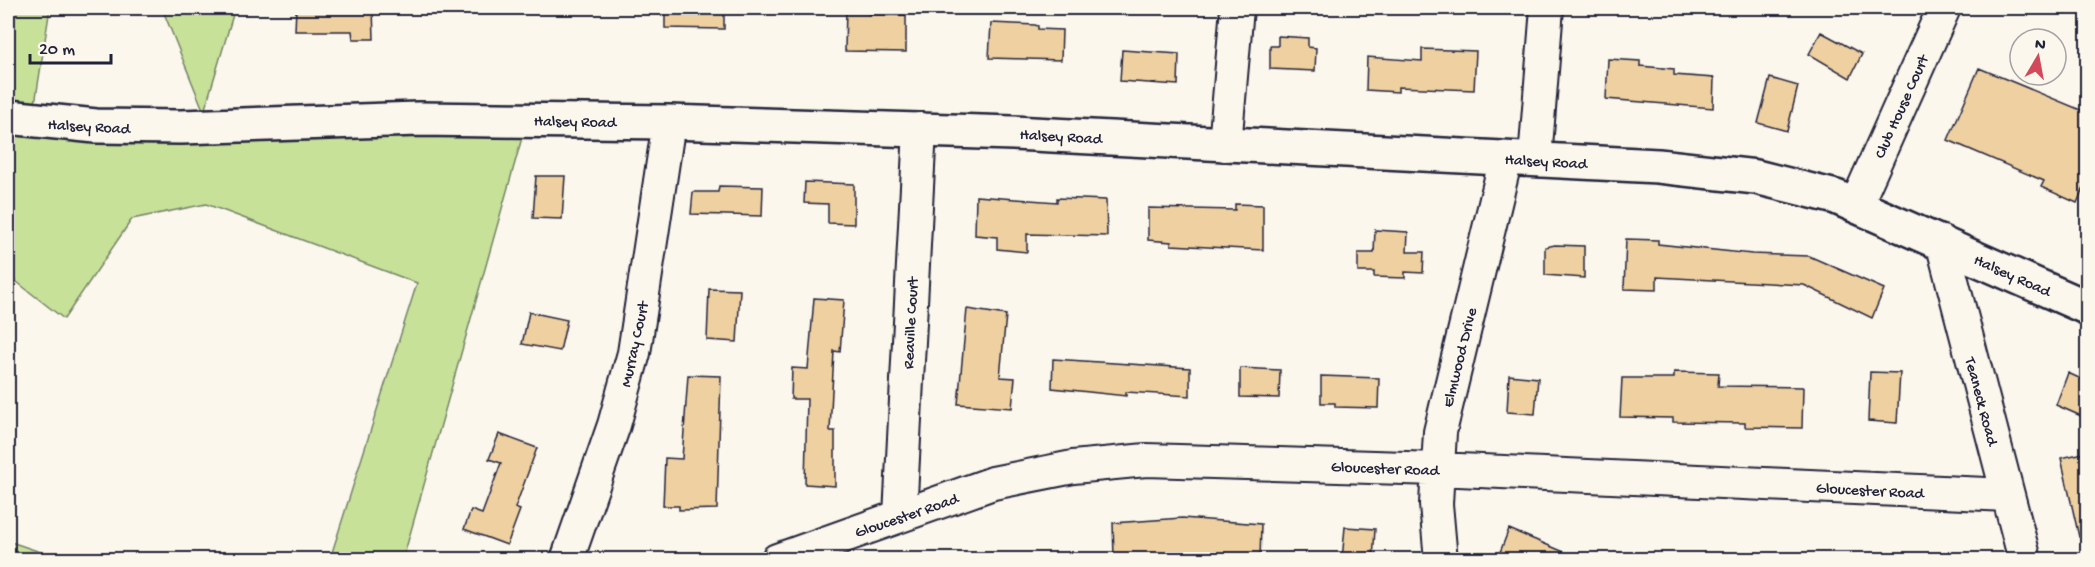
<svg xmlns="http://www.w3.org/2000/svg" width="2095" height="567" font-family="'Gochi Hand',sans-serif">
<rect width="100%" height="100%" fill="#fbf7ec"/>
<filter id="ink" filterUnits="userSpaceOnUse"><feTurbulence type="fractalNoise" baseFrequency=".0167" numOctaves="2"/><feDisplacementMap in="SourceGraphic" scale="12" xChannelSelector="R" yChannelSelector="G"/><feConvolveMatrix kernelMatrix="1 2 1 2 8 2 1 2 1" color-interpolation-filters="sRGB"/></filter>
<g filter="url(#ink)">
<path fill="#c7e198" stroke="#74826a" stroke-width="1.5" d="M 8,8 L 50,8 L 32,123 L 527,120 L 403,559 L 330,559 L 417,283 L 206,204 L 132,219 L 64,319 L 8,275 Z
M 162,8 L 235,8 L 204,112 Z
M 8,541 L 61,559 L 8,559 Z"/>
<path fill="#eed0a1" stroke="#22223b" stroke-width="1.5" d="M 296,8 L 373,8 L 374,39 L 353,39 L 352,31 L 295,31 Z
M 665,8 L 724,8 L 724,29 L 665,28 Z
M 846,8 L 868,9 L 868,14 L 906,15 L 906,52 L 845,51 Z
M 991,23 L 1035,25 L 1038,26 L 1038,29 L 1062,30 L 1061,60 L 989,58 Z
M 1821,32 L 1862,54 L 1850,78 L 1809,54 Z
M 1278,36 L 1308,38 L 1308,47 L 1316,48 L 1315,71 L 1270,69 L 1270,46 L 1278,46 Z
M 1422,49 L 1476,51 L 1474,90 L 1398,87 L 1398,92 L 1366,90 L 1367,57 L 1422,61 Z
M 1122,50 L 1179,54 L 1178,85 L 1120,81 Z
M 1608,59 L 1640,61 L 1640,66 L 1674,69 L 1674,75 L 1714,78 L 1713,108 L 1606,99 Z
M 1979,68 L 2088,113 L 2088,178 L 2077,203 L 2041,187 L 2044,181 L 1948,140 Z
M 1770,78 L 1798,86 L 1787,131 L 1758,123 Z
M 536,176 L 565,176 L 562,219 L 533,218 Z
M 805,182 L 854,184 L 854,224 L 828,223 L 828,204 L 804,203 Z
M 719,186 L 763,187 L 762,216 L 691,214 L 693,192 L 718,192 Z
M 976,196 L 1057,202 L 1057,198 L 1106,200 L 1107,236 L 1027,234 L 1027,252 L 997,249 L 997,237 L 975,235 Z
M 1235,204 L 1263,205 L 1263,250 L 1171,245 L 1171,242 L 1148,240 L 1148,208 L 1235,210 Z
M 1375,230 L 1408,232 L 1407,252 L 1424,252 L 1423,273 L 1405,272 L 1405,278 L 1374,277 L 1374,272 L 1358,272 L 1358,253 L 1374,253 Z
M 1626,239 L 1658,240 L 1658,244 L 1752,254 L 1809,256 L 1884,289 L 1872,318 L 1804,285 L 1657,277 L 1657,290 L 1624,289 Z
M 1555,245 L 1584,246 L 1584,278 L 1545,275 L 1545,247 Z
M 709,289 L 740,290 L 737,342 L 707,340 Z
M 814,298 L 844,300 L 840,352 L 834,351 L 830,431 L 835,431 L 835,486 L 805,484 L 807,399 L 791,399 L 792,368 L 808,369 Z
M 967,309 L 1006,315 L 1000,377 L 1015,378 L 1012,408 L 958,404 Z
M 529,312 L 567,320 L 560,351 L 522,344 Z
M 1053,359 L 1190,368 L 1190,396 L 1126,392 L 1126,396 L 1052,388 Z
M 1240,368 L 1280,370 L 1279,398 L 1240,397 Z
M 1674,372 L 1719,373 L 1718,386 L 1803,387 L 1802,428 L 1745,427 L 1745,423 L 1673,422 L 1673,418 L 1620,417 L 1622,378 L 1674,378 Z
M 1870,372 L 1900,373 L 1897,423 L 1868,421 Z
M 2068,373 L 2088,382 L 2088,419 L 2056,405 Z
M 688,375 L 721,376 L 717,509 L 679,510 L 679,506 L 663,506 L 665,458 L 682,459 Z
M 1509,375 L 1538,378 L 1535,414 L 1507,412 Z
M 1321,376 L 1379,378 L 1378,408 L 1335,407 L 1335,403 L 1321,403 Z
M 499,434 L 537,448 L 515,508 L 520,510 L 507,545 L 464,529 L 471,510 L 482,514 L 501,463 L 489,459 Z
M 2088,452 L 2088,536 L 2079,537 L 2061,458 Z
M 1182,518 L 1261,524 L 1260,560 L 1209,559 L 1209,552 L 1114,557 L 1113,523 Z
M 1345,527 L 1375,529 L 1373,560 L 1342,560 Z
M 1509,529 L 1581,559 L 1581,560 L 1497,560 Z"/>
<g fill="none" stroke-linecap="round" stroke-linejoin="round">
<defs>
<path id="street" d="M 1225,145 L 1237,8
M 1535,159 L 1547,8
M 1856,205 L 1944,8
M 1942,242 L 2025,560
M 900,516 L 920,129
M 567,560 L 614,425 L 634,353 L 669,122
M 777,560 L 993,483 L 1073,467 L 1146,460 L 1437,469 L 2008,495
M 1441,560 L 1436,504 L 1440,432 L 1506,158"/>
<path id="secondary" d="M 8,117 L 96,126 L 181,127 L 418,119 L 669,122 L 1013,133 L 1658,166 L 1756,177 L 1836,197 L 2088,308"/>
</defs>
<use href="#street" stroke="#22223b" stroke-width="36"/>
<use href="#secondary" stroke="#22223b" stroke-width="38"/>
<use href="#street" stroke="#fbf7ec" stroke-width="32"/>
<use href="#secondary" stroke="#fbf7ec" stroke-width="33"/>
</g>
</g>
<g text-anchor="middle" stroke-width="5" stroke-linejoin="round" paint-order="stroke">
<g font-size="16" fill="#22223b" stroke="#fbf7ec">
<text transform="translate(1900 106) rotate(-66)" y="6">Club House Court</text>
<text transform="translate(575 120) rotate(1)" y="6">Halsey Road</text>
<text transform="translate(89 125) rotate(3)" y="6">Halsey Road</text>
<text transform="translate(1061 135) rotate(3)" y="6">Halsey Road</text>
<text transform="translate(1546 160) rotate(3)" y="6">Halsey Road</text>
<text transform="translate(2013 274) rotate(24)" y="6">Halsey Road</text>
<text transform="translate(909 323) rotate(-87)" y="6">Reaville Court</text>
<text transform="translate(633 344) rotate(-78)" y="6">Murray Court</text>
<text transform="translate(1458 357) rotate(-76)" y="6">Elmwood Drive</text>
<text transform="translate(1983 401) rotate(75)" y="6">Teaneck Road</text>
<text transform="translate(1385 467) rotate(2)" y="6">Gloucester Road</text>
<text transform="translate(1870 489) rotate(3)" y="6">Gloucester Road</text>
<text transform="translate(906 514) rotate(-19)" y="6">Gloucester Road</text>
</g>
</g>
<rect width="2095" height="567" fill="none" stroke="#fbf7ec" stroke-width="30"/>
<rect x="15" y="15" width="2065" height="537" fill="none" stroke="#22223b" stroke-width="2" filter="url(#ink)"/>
<g transform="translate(2038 57) rotate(10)"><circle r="28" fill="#fbf7ec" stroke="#a4a2a5" stroke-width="1.5"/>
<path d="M0-4.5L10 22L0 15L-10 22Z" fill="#d1495b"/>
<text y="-9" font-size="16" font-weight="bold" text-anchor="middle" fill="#22223b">N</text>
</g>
<path d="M30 54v9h81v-9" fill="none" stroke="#22223b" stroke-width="3"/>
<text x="39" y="54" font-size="18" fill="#22223b" stroke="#fbf7ec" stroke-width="4.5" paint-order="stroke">20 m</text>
</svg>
